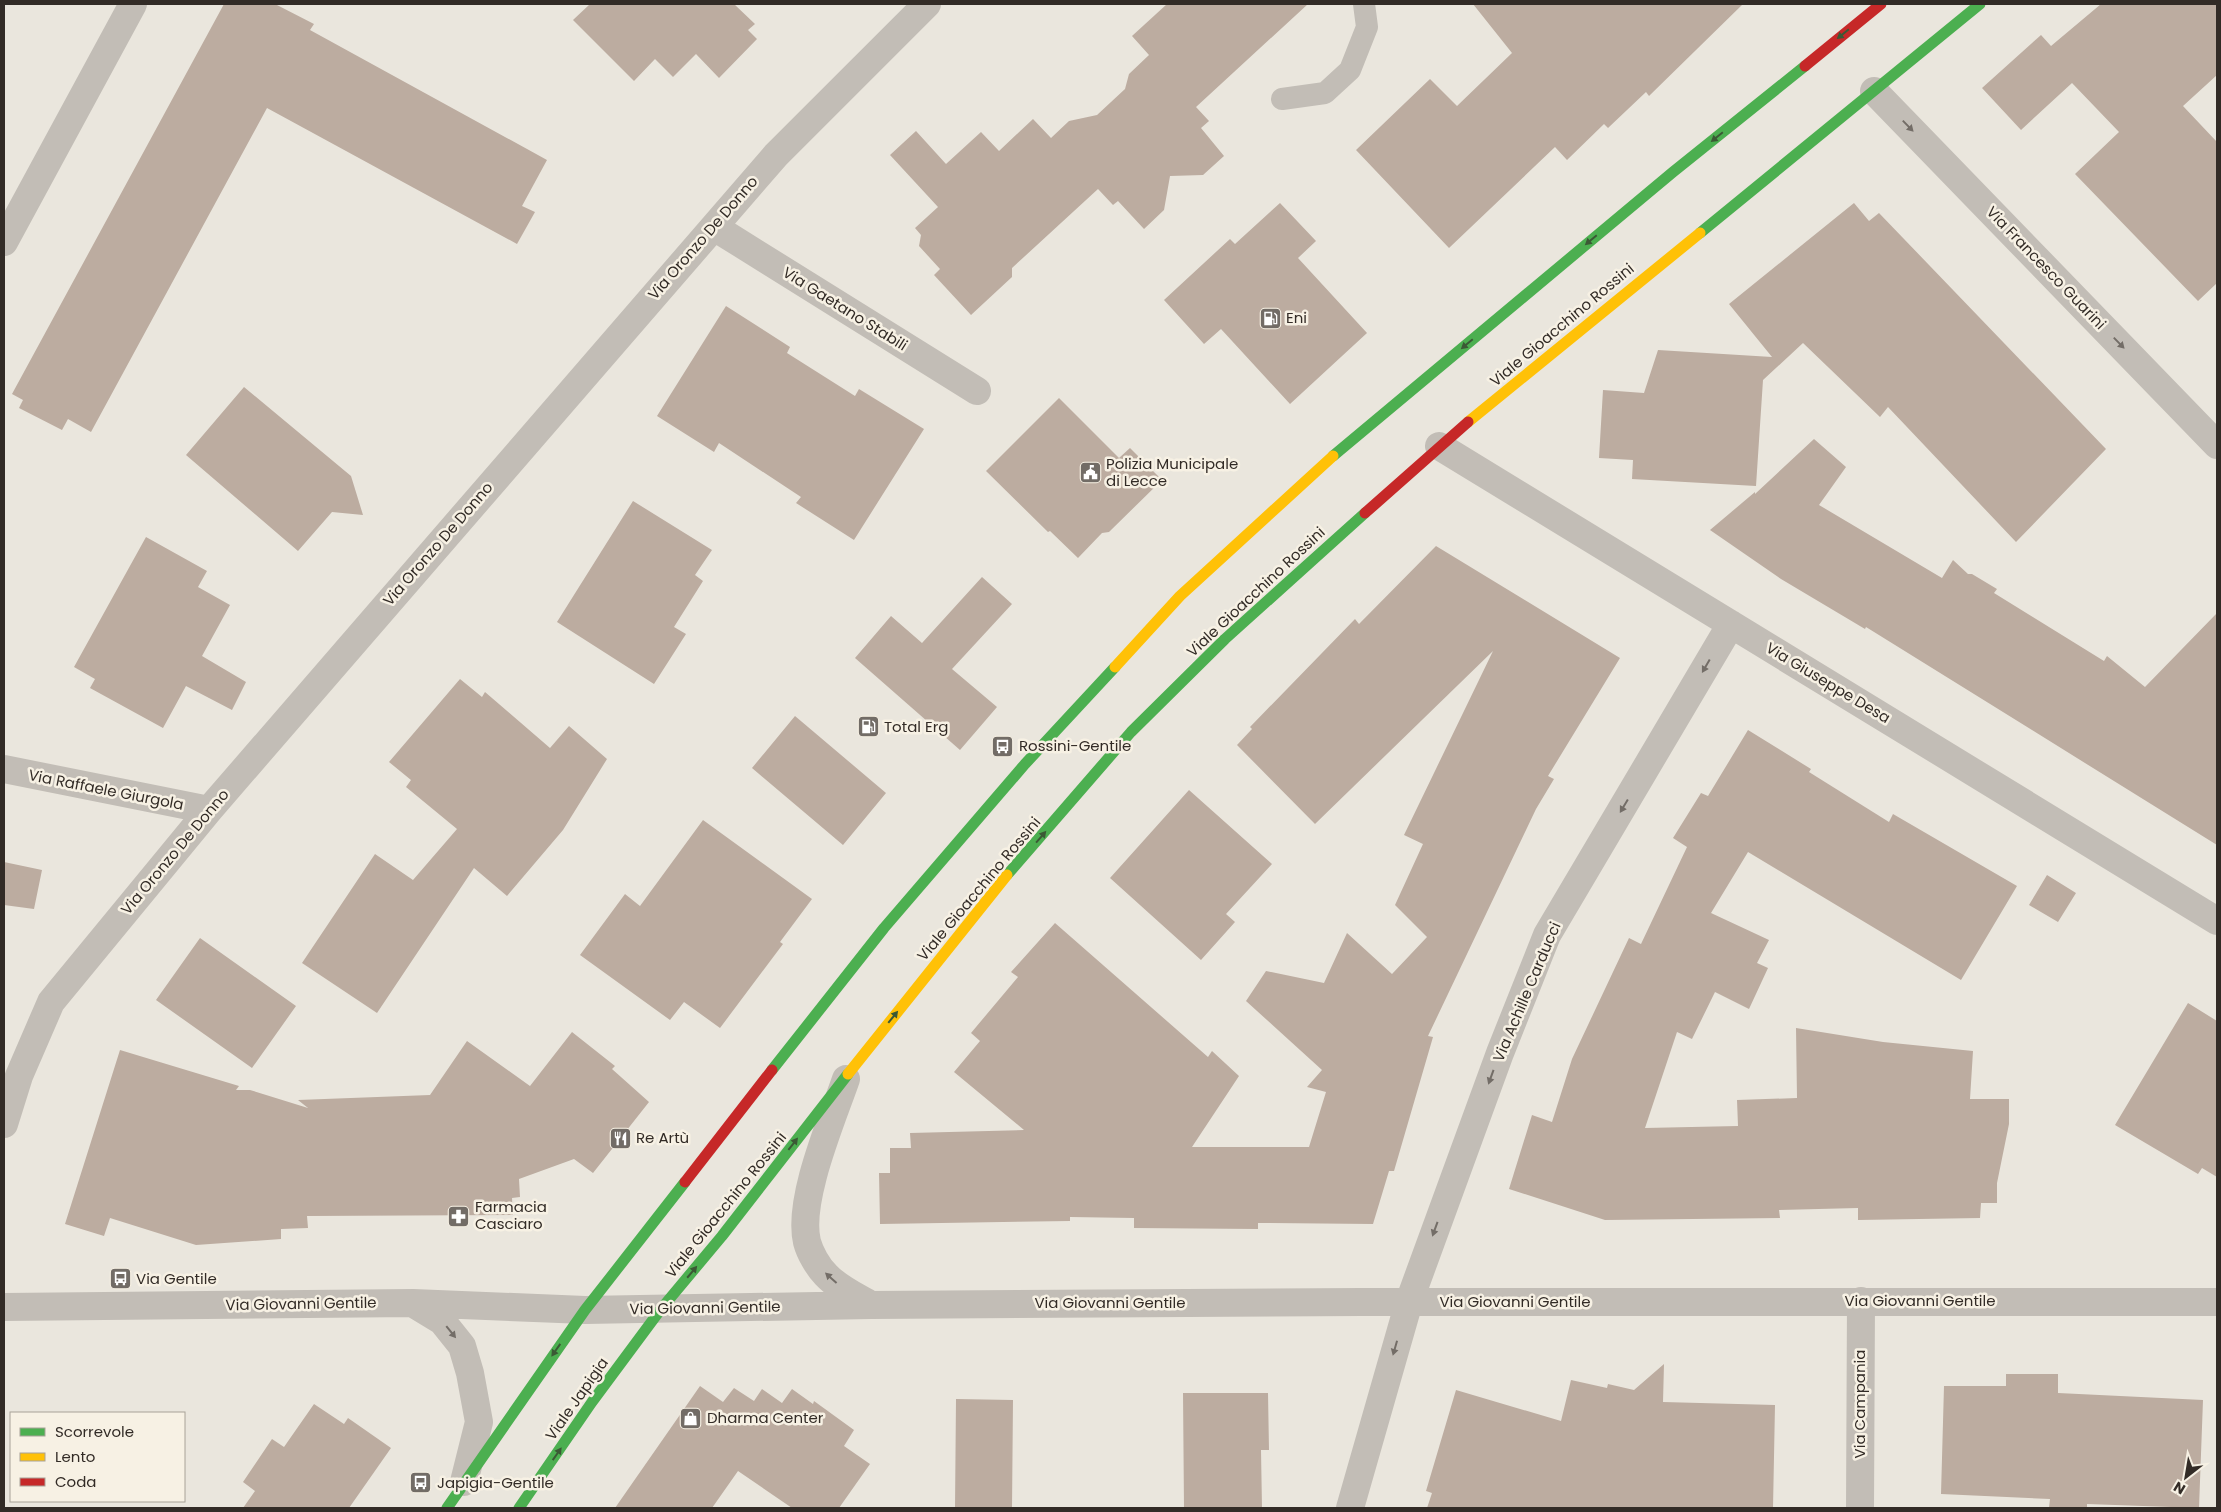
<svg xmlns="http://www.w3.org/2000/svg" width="2221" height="1512" font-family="Poppins,sans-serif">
<rect width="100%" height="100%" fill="#eae6dd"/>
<path fill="#bcaca0" d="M 224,4 L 275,4 L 314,24 L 310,30 L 547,160 L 522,206 L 535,212 L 517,244 L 267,108 L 91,432 L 68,419 L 62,430 L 19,408 L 23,400 L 12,394 Z
M 590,4 L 734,4 L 755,24 L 748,30 L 757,39 L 719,78 L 696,54 L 673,77 L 655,59 L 634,81 L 573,20 Z
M 1167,4 L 1308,4 L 1196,107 L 1209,121 L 1201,128 L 1224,156 L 1203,175 L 1170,176 L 1164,210 L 1144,229 L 1118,201 L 1113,205 L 1098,189 L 1012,268 L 1012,277 L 971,315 L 934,275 L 940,269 L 919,246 L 921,235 L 915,228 L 938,207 L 890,155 L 916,131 L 946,164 L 981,132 L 999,151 L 1033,119 L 1051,138 L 1069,121 L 1097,115 L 1125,89 L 1129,74 L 1149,55 L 1132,36 Z
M 1473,4 L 1743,4 L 1649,96 L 1646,92 L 1608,128 L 1604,124 L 1567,160 L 1555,147 L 1449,248 L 1356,150 L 1430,79 L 1457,106 L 1512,53 Z
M 2101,4 L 2217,4 L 2217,75 L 2183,106 L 2217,142 L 2217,283 L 2198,301 L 2075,174 L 2119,132 L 2072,83 L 2021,130 L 1982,88 L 2041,35 L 2051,46 Z
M 1280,203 L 1316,241 L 1298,258 L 1367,333 L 1290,404 L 1221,329 L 1204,344 L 1164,300 L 1230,239 L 1235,244 Z
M 1854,203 L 1869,221 L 1879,213 L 2106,449 L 2016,542 L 1888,407 L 1880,417 L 1803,343 L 1763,380 L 1756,486 L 1632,479 L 1633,460 L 1599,458 L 1603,390 L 1644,393 L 1658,350 L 1772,357 L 1729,304 Z
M 726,306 L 790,347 L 787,353 L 855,396 L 859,389 L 924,429 L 854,540 L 796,503 L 801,497 L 719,443 L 714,452 L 657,416 Z
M 244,387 L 351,476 L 363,515 L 332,512 L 298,551 L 186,455 Z
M 1059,398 L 1119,458 L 1130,448 L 1162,480 L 1109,532 L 1102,533 L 1078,558 L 1050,531 L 1048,532 L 986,471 Z
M 1814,439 L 1846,467 L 1819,505 L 1942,578 L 1953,560 L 1968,574 L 1972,574 L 1997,589 L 1994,593 L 2104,661 L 2107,656 L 2145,687 L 2217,613 L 2217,845 L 1866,627 L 1865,629 L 1781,579 L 1710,530 L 1755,492 L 1755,494 Z
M 633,501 L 712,550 L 695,575 L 703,581 L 674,627 L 686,634 L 654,684 L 557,622 Z
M 146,537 L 207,571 L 198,587 L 230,605 L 202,656 L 246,682 L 232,710 L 186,686 L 163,728 L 90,688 L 95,679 L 74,667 Z
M 1436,546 L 1620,658 L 1548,776 L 1554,779 L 1536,809 L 1428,1036 L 1433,1037 L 1394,1171 L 1389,1171 L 1373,1224 L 1258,1223 L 1258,1229 L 1134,1228 L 1134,1218 L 1070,1217 L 1070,1221 L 880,1224 L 879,1173 L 890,1173 L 890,1148 L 911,1148 L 910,1133 L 1024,1130 L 954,1072 L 980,1041 L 971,1033 L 1018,977 L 1011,972 L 1055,923 L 1208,1057 L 1212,1051 L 1239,1076 L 1192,1147 L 1309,1147 L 1326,1092 L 1307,1087 L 1322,1070 L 1246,1001 L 1266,971 L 1324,983 L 1347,933 L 1392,974 L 1427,937 L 1395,905 L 1423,844 L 1404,835 L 1493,651 L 1315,824 L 1237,745 L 1252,729 L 1250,727 L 1355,619 L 1359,624 Z
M 982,577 L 1012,604 L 952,669 L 997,707 L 960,750 L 855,658 L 891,616 L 922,643 Z
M 460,679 L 482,697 L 485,692 L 550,748 L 569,726 L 607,759 L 563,830 L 507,896 L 474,868 L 377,1013 L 302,963 L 375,854 L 413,880 L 457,829 L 406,787 L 411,780 L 389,762 Z
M 795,716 L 886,793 L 843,845 L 752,768 Z
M 1748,730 L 1811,769 L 1809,772 L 1889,822 L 1893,814 L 2017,886 L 1961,980 L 1748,852 L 1711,913 L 1769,940 L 1757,963 L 1768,968 L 1749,1009 L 1715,992 L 1692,1039 L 1677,1032 L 1645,1128 L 1738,1126 L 1737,1100 L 1797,1098 L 1796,1028 L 1883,1042 L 1973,1051 L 1970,1099 L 2009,1099 L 2009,1124 L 1997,1183 L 1997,1203 L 1981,1203 L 1980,1218 L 1858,1220 L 1858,1208 L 1779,1210 L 1780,1218 L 1605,1220 L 1509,1189 L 1532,1115 L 1552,1122 L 1572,1059 L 1629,938 L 1641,944 L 1687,847 L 1673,838 L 1701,793 L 1708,796 Z
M 1189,790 L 1272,864 L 1226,914 L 1235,922 L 1201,960 L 1110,878 Z
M 703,820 L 812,899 L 780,942 L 783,944 L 720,1028 L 684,1002 L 670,1020 L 580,955 L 625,894 L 640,906 Z
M 4,862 L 42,870 L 34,909 L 4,905 Z
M 2047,875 L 2076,893 L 2058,922 L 2029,905 Z
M 200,938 L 296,1006 L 252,1068 L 156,1000 Z
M 2188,1003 L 2217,1021 L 2217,1177 L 2202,1168 L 2198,1174 L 2115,1125 Z
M 572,1032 L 615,1066 L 612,1069 L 649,1102 L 593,1173 L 574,1159 L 519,1179 L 520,1197 L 512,1198 L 513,1215 L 307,1216 L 308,1228 L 281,1229 L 281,1239 L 196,1245 L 110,1218 L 104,1236 L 65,1224 L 120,1050 L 239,1086 L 236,1090 L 250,1090 L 308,1108 L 298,1100 L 430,1095 L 467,1041 L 530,1086 Z
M 1664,1364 L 1663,1402 L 1775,1405 L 1773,1508 L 1427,1508 L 1432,1493 L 1426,1491 L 1456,1390 L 1561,1421 L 1571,1380 L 1607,1388 L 1608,1384 L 1634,1390 Z
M 2006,1374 L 2058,1374 L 2058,1393 L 2203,1400 L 2199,1508 L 2087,1504 L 2087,1508 L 2049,1508 L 2050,1499 L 1941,1494 L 1944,1386 L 2006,1386 Z
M 700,1386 L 723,1402 L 734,1388 L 754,1401 L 762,1389 L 782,1403 L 792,1389 L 813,1404 L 814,1401 L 854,1430 L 844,1446 L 870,1464 L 839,1508 L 792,1508 L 738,1471 L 712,1508 L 615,1508 Z
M 1183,1393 L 1268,1393 L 1269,1450 L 1261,1450 L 1262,1508 L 1184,1508 Z
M 956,1399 L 1013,1400 L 1012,1508 L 955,1508 Z
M 314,1404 L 344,1424 L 348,1418 L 391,1448 L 349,1508 L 243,1508 L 255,1491 L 243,1482 L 272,1439 L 284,1447 Z"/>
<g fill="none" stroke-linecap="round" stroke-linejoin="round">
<path stroke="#c2bdb6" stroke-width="22" d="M 1282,99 L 1325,93 L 1350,70 L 1367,27 L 1364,4"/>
<path stroke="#c2bdb6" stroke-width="28" d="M 1874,91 L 2217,445
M 714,227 L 977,391
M 4,242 L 133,4
M 1439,446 L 2217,921
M 4,769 L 209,810
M 846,1079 C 832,1120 797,1200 807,1242 C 810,1253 818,1267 826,1275 C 838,1288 856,1296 871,1305
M 4,1124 L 19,1076 L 51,1002 L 209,810 L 776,155 L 927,4
M 414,1304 L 442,1321 L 462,1346 L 470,1373 L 479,1422 L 464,1482
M 4,1307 L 413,1303 L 585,1310 L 871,1305 L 1362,1302 L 2217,1302
M 1350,1508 L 1409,1302 L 1500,1053 L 1547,935 L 1731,624
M 1860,1508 L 1861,1301"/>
<path stroke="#4caf50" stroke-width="11" d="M 1700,233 L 1980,4
M 1333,456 L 1673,172 L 1805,66
M 1007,875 L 1131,732 L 1225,639 L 1365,513
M 772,1070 L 884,928 L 1025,764 L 1115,667
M 447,1508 L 585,1310 L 685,1182
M 519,1508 L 592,1402 L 661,1309 L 722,1236 L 848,1074"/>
<path stroke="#ffc107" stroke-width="11" d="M 1468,422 L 1700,233
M 1115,667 L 1180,596 L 1333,456
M 848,1074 L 1007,875"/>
<path stroke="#c62828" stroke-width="11" d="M 1805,66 L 1881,4
M 1365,513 L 1468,422
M 685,1182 L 772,1070"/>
</g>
<defs><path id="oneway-solid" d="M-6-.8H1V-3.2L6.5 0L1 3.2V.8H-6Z" transform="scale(1.25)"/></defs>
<g fill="#3b5935">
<use href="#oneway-solid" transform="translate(1843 34) rotate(141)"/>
<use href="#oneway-solid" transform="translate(1717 137) rotate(141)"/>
<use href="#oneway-solid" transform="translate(1591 240) rotate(140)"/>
<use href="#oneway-solid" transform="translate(1467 344) rotate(140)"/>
<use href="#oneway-solid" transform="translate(1041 837) rotate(-49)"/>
<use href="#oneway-solid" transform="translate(893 1017) rotate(-51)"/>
<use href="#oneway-solid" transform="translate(793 1144) rotate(-52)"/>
<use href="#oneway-solid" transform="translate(692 1272) rotate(-50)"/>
<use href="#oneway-solid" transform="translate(556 1350) rotate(125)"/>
<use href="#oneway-solid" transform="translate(557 1454) rotate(-55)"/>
</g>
<g fill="#736d67">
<use href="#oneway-solid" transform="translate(1908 126) rotate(46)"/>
<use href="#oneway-solid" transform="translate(2119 343) rotate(46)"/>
<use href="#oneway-solid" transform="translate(1706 666) rotate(120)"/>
<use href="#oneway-solid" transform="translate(1624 806) rotate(121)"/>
<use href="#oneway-solid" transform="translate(1491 1077) rotate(110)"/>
<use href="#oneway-solid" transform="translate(1435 1229) rotate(110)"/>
<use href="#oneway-solid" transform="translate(831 1278) rotate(-138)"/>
<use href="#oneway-solid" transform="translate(451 1332) rotate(51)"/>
<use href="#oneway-solid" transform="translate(1395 1348) rotate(106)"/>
</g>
<defs>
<symbol id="fuel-square" viewBox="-11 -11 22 22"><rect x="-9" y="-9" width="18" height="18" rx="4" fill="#726c66" stroke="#f7f1e4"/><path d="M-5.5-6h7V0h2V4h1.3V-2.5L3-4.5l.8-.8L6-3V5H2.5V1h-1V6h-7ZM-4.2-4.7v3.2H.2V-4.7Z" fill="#fff"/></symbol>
<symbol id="civic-square" viewBox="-11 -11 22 22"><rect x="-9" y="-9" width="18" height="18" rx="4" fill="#726c66" stroke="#f7f1e4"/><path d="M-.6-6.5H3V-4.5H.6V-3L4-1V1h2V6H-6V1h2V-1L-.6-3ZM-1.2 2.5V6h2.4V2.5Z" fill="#fff"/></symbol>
<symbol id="bus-square" viewBox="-11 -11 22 22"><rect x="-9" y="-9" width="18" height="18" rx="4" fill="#726c66" stroke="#f7f1e4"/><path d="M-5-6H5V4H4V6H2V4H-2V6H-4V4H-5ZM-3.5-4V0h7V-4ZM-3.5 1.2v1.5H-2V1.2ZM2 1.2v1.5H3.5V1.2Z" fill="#fff"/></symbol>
<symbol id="restaurant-square" viewBox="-11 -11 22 22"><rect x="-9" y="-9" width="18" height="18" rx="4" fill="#726c66" stroke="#f7f1e4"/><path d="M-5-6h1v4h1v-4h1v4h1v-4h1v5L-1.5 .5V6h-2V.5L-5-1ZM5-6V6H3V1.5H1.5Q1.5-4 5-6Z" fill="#fff"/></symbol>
<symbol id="pharmacy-square" viewBox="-11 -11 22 22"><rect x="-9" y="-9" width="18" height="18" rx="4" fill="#726c66" stroke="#f7f1e4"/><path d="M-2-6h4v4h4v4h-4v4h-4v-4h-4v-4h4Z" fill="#fff"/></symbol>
<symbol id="shop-square" viewBox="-11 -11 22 22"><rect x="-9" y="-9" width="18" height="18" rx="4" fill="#726c66" stroke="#f7f1e4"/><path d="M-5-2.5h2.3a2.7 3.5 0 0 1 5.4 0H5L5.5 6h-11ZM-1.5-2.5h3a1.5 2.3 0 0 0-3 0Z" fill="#fff"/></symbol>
</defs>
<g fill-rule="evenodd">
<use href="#fuel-square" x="1258" y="306" width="25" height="25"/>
<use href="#civic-square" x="1078" y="460" width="25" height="25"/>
<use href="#fuel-square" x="856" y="714" width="25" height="25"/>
<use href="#bus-square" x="990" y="734" width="25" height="25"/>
<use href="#restaurant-square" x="608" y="1126" width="25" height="25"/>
<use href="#pharmacy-square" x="446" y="1204" width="25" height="25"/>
<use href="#bus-square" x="108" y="1266" width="25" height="25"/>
<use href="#shop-square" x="678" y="1406" width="25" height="25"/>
<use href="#bus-square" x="408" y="1470" width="25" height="25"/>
</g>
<g text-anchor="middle" stroke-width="5" stroke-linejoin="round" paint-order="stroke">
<g font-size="15" fill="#322b26" stroke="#f7f1e4">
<text transform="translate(703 238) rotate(-49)" y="5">Via Oronzo De Donno</text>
<text transform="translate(2046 268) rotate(46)" y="5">Via Francesco Guarini</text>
<text transform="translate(845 309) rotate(32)" y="5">Via Gaetano Stabili</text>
<text transform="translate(1562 325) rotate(-40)" y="5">Viale Gioacchino Rossini</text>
<text transform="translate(438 544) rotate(-49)" y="5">Via Oronzo De Donno</text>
<text transform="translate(1256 592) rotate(-43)" y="5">Viale Gioacchino Rossini</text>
<text transform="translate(1828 683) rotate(31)" y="5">Via Giuseppe Desa</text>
<text transform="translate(106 790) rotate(11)" y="5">Via Raffaele Giurgola</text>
<text transform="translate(175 852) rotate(-50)" y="5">Via Oronzo De Donno</text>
<text transform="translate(979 889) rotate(-50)" y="5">Viale Gioacchino Rossini</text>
<text transform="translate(1527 992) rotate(-67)" y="5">Via Achille Carducci</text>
<text transform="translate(726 1205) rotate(-51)" y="5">Viale Gioacchino Rossini</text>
<text x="1920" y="1306">Via Giovanni Gentile</text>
<text x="1515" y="1307">Via Giovanni Gentile</text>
<text x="1110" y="1308">Via Giovanni Gentile</text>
<text transform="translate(301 1304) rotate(-1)" y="5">Via Giovanni Gentile</text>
<text transform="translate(705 1308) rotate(-1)" y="5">Via Giovanni Gentile</text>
<text transform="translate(577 1399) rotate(-55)" y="5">Viale Japigia</text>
<text transform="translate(1860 1404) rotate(-90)" y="5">Via Campania</text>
</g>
<g font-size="15" fill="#322b26" stroke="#f7f1e4" text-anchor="start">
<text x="1286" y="323">Eni</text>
<text x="1106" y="469">Polizia Municipale<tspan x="1106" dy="17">di Lecce</tspan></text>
<text x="884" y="732">Total Erg</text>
<text x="1019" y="751">Rossini-Gentile</text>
<text x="636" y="1143">Re Artù</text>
<text x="475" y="1212">Farmacia<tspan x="475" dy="17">Casciaro</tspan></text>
<text x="136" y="1284">Via Gentile</text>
<text x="707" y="1423">Dharma Center</text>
<text x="437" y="1488">Japigia-Gentile</text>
</g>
</g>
<rect width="2221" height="1512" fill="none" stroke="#322b26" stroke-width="10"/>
<rect x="10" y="1412" width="175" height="90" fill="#f7f1e4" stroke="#a8a298"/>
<rect x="20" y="1428" width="25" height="8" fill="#4caf50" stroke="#a8a298"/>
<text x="55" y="1437" font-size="15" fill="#322b26">Scorrevole</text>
<rect x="20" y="1453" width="25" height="8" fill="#ffc107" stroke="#a8a298"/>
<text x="55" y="1462" font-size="15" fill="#322b26">Lento</text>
<rect x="20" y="1478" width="25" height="8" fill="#c62828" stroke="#a8a298"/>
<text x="55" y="1487" font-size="15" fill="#322b26">Coda</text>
<g transform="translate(2186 1477) rotate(211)" stroke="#f7f1e4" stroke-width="4" paint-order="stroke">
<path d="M0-4L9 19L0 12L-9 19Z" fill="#322b26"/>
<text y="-8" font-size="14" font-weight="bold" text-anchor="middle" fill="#322b26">N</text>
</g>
</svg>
